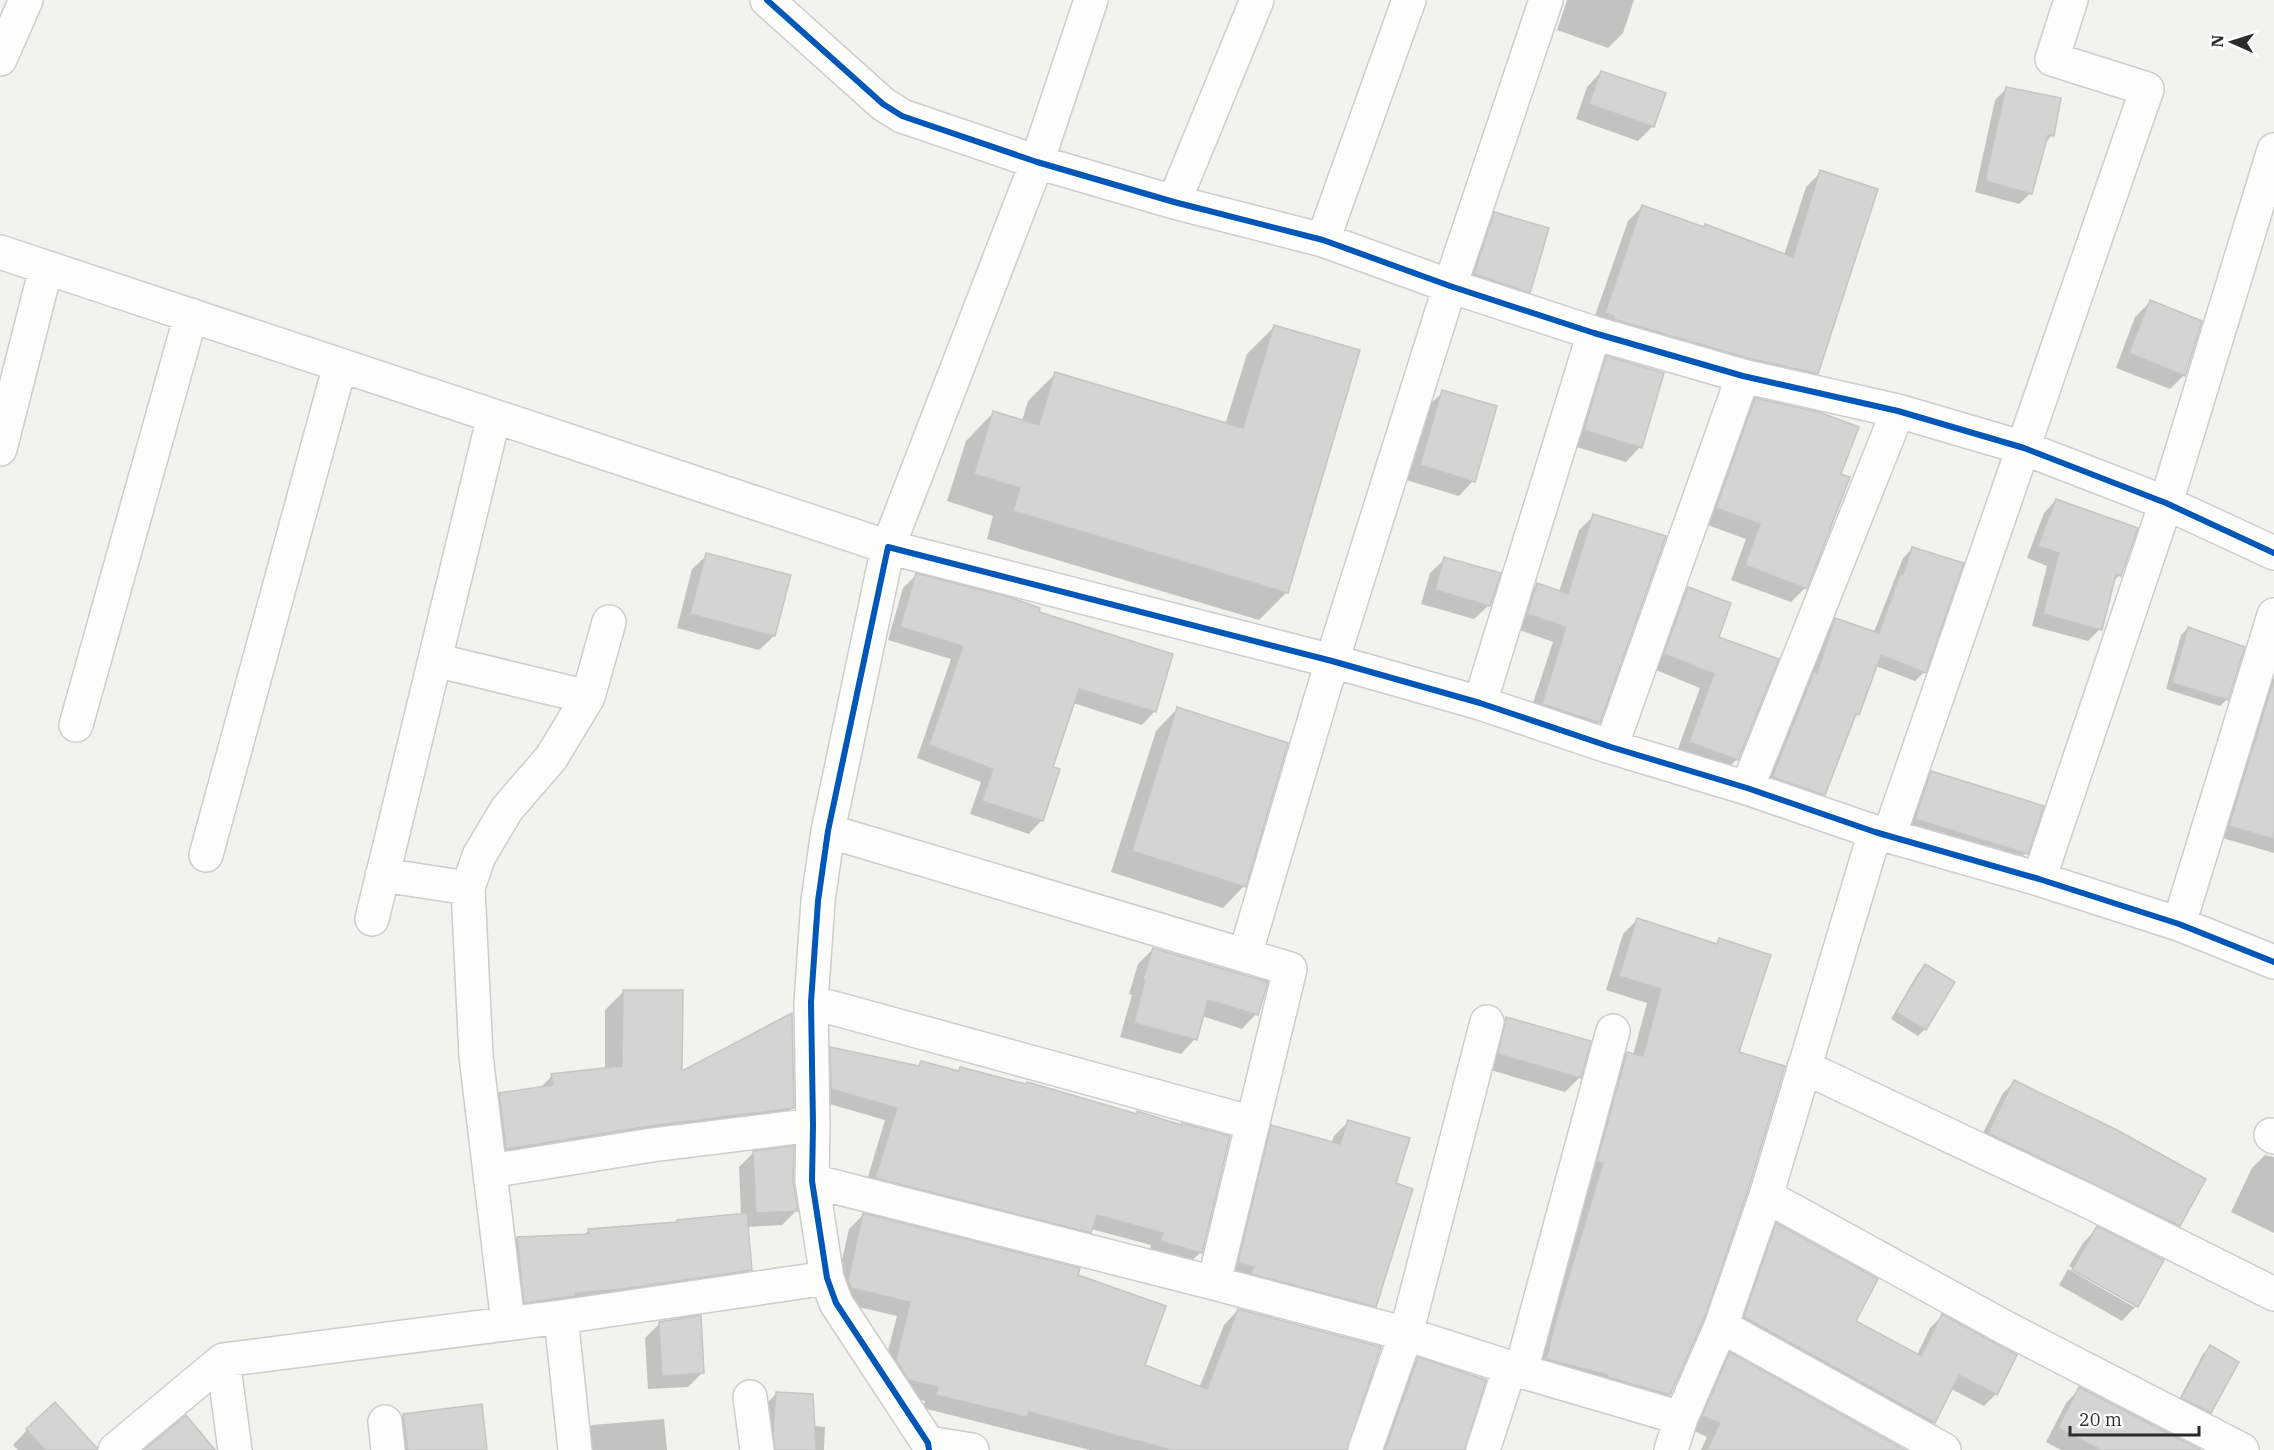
<svg xmlns="http://www.w3.org/2000/svg" width="2274" height="1450" font-family="'IBM Plex Serif',serif">
<rect width="100%" height="100%" fill="#f3f3ee"/>
<path fill="#0003" d="M 1567,0 L 1634,0 L 1623,33 L 1608,48 L 1557,30 Z
M 1601,72 L 1653,126 L 1638,141 L 1576,119 L 1587,87 Z
M 2007,88 L 2052,135 L 2045,143 L 2031,193 L 2019,204 L 1975,192 L 1995,100 Z
M 1821,172 L 1816,373 L 1802,387 L 1591,327 L 1628,221 L 1643,206 L 1784,255 L 1806,187 Z
M 1495,214 L 1529,292 L 1515,306 L 1461,289 L 1480,229 Z
M 2150,302 L 2184,375 L 2170,389 L 2116,368 L 2135,317 Z
M 1274,327 L 1358,351 L 1286,593 L 1259,620 L 987,539 L 993,516 L 947,501 L 966,441 L 993,413 L 1022,421 L 1028,401 L 1055,374 L 1225,425 L 1247,354 Z
M 1607,358 L 1640,447 L 1626,462 L 1570,445 L 1592,372 Z
M 1443,392 L 1473,481 L 1459,496 L 1406,480 L 1428,406 Z
M 1756,400 L 1839,475 L 1805,588 L 1791,602 L 1731,580 L 1746,539 L 1702,523 L 1741,414 Z
M 2056,500 L 2120,575 L 2112,582 L 2100,629 L 2088,641 L 2032,626 L 2047,566 L 2027,558 L 2044,513 Z
M 1594,516 L 1664,537 L 1598,723 L 1584,737 L 1528,718 L 1553,642 L 1514,628 L 1523,599 L 1537,585 L 1559,592 L 1579,530 Z
M 1913,548 L 1924,672 L 1915,681 L 1876,666 L 1858,714 L 1852,720 L 1824,794 L 1814,804 L 1763,786 L 1804,683 L 1809,678 L 1826,629 L 1836,619 L 1874,632 L 1903,558 Z
M 707,555 L 774,636 L 759,650 L 677,628 L 692,569 Z
M 1445,559 L 1489,605 L 1474,619 L 1421,604 L 1430,573 Z
M 916,575 L 1155,711 L 1142,725 L 1073,703 L 1052,768 L 1042,820 L 1029,834 L 970,814 L 981,782 L 917,758 L 951,659 L 888,640 L 903,588 Z
M 1688,589 L 1717,638 L 1737,759 L 1722,774 L 1675,757 L 1700,688 L 1651,668 L 1674,604 Z
M 2188,628 L 2227,699 L 2220,706 L 2166,689 L 2181,635 Z
M 2274,678 L 2274,853 L 2219,837 L 2264,688 Z
M 1177,709 L 1244,886 L 1223,908 L 1111,872 L 1156,731 Z
M 1932,772 L 2026,853 L 2012,868 L 1901,833 L 1917,787 Z
M 1637,920 L 1715,945 L 1720,940 L 1738,1053 L 1669,1394 L 1655,1409 L 1533,1373 L 1613,1068 L 1627,1053 L 1633,1055 L 1647,1003 L 1606,990 L 1623,934 Z
M 1153,949 L 1256,1014 L 1242,1029 L 1202,1016 L 1195,1039 L 1181,1054 L 1120,1037 L 1132,995 L 1129,994 L 1138,964 Z
M 1925,966 L 1925,1029 L 1918,1036 L 1891,1019 L 1918,973 Z
M 623,992 L 681,1073 L 792,1108 L 774,1126 L 488,1167 L 482,1112 L 500,1094 L 539,1089 L 552,1076 L 605,1069 L 605,1010 Z
M 1506,1019 L 1580,1077 L 1565,1092 L 1484,1068 L 1492,1033 Z
M 831,1048 L 917,1067 L 922,1062 L 956,1072 L 960,1068 L 1136,1115 L 1138,1113 L 1201,1252 L 1188,1264 L 1149,1253 L 1151,1245 L 1091,1229 L 1077,1244 L 864,1190 L 885,1120 L 819,1101 L 819,1061 Z
M 2014,1082 L 2178,1225 L 2167,1237 L 1977,1145 L 2003,1093 Z
M 1348,1122 L 1394,1184 L 1374,1306 L 1360,1320 L 1225,1277 L 1257,1141 L 1272,1127 L 1331,1143 L 1334,1136 Z
M 753,1153 L 792,1181 L 796,1211 L 782,1225 L 747,1227 L 751,1269 L 736,1284 L 510,1317 L 503,1253 L 517,1238 L 583,1236 L 589,1230 L 675,1224 L 678,1221 L 741,1215 L 739,1167 Z
M 2265,1155 L 2274,1157 L 2274,1233 L 2231,1212 L 2252,1168 Z
M 863,1215 L 1076,1275 L 1143,1366 L 1199,1388 L 1224,1325 L 1238,1310 L 1345,1450 L 1090,1450 L 923,1408 L 925,1401 L 895,1394 L 882,1374 L 897,1316 L 837,1302 L 834,1295 L 849,1229 Z
M 1777,1225 L 1854,1322 L 1917,1355 L 1930,1328 L 1942,1316 L 1996,1394 L 1984,1406 L 1951,1389 L 1934,1423 L 1922,1435 L 1733,1330 L 1765,1237 Z
M 2097,1228 L 2162,1261 L 2136,1306 L 2122,1321 L 2059,1285 L 2068,1269 L 2134,1307 L 2134,1304 L 2069,1266 L 2083,1243 Z
M 660,1323 L 702,1373 L 688,1387 L 648,1389 L 645,1338 Z
M 2210,1347 L 2210,1412 L 2203,1419 L 2176,1405 L 2203,1354 Z
M 1730,1354 L 1902,1450 L 1701,1450 L 1707,1437 L 1690,1429 L 1717,1368 Z
M 1418,1359 L 1463,1450 L 1377,1450 L 1404,1373 Z
M 2079,1389 L 2198,1450 L 2061,1450 L 2046,1442 L 2066,1403 Z
M 776,1394 L 813,1426 L 825,1427 L 824,1450 L 760,1450 L 762,1408 Z
M 404,1415 L 486,1450 L 392,1450 L 389,1430 Z
M 664,1419 L 667,1450 L 578,1450 L 577,1440 L 592,1425 Z
M 27,1430 L 93,1450 L 18,1450 L 13,1445 Z"/>
<path fill="#d4d4d0" stroke="#c5c5c1" stroke-width="1.5" d="M 1601,71 L 1666,93 L 1654,127 L 1589,104 Z
M 2006,87 L 2061,98 L 2054,136 L 2048,135 L 2032,194 L 1985,181 Z
M 1820,170 L 1878,189 L 1818,374 L 1748,358 L 1613,319 L 1614,316 L 1605,313 L 1642,205 L 1704,227 L 1705,224 L 1793,257 Z
M 1494,212 L 1549,228 L 1530,293 L 1474,274 Z
M 2150,300 L 2202,321 L 2185,376 L 2129,353 Z
M 1274,325 L 1360,350 L 1288,593 L 1013,511 L 1020,488 L 974,474 L 993,411 L 1039,425 L 1055,372 L 1243,428 Z
M 1606,356 L 1664,373 L 1642,448 L 1584,430 Z
M 1442,390 L 1497,406 L 1475,482 L 1420,465 Z
M 1755,398 L 1819,412 L 1859,427 L 1841,474 L 1850,477 L 1807,589 L 1745,565 L 1760,524 L 1716,508 Z
M 2056,499 L 2138,528 L 2121,576 L 2116,574 L 2102,630 L 2043,614 L 2059,553 L 2038,546 Z
M 1593,514 L 1666,536 L 1600,723 L 1542,704 L 1566,627 L 1527,614 L 1537,583 L 1568,594 Z
M 1912,547 L 1964,563 L 1926,673 L 1881,655 L 1859,715 L 1856,714 L 1825,795 L 1772,777 L 1814,672 L 1817,673 L 1835,618 L 1879,633 L 1900,574 L 1903,575 Z
M 706,553 L 791,575 L 775,636 L 690,614 Z
M 1444,557 L 1501,573 L 1490,606 L 1435,590 Z
M 916,573 L 1009,597 L 1040,608 L 1039,612 L 1173,654 L 1156,712 L 1079,689 L 1053,767 L 1060,769 L 1043,821 L 982,801 L 993,769 L 929,745 L 963,646 L 900,627 Z
M 1688,587 L 1731,603 L 1719,637 L 1779,659 L 1738,760 L 1689,742 L 1714,674 L 1664,654 Z
M 2188,627 L 2245,647 L 2228,700 L 2172,683 Z
M 2274,679 L 2274,839 L 2229,826 Z
M 1177,707 L 1288,743 L 1246,887 L 1132,851 Z
M 1931,771 L 2044,806 L 2028,854 L 1915,819 Z
M 1637,918 L 1717,944 L 1719,938 L 1771,955 L 1739,1052 L 1785,1066 L 1748,1190 L 1704,1319 L 1670,1395 L 1608,1377 L 1608,1375 L 1546,1359 L 1557,1316 L 1603,1163 L 1597,1161 L 1627,1052 L 1643,1056 L 1661,989 L 1619,976 Z
M 1153,948 L 1268,982 L 1258,1015 L 1208,1000 L 1197,1040 L 1134,1023 L 1145,980 L 1143,979 Z
M 1925,964 L 1955,982 L 1926,1030 L 1896,1012 Z
M 623,990 L 683,990 L 682,1071 L 792,1013 L 794,1108 L 650,1126 L 506,1149 L 499,1093 L 553,1085 L 551,1074 L 622,1066 Z
M 1506,1017 L 1591,1041 L 1581,1078 L 1498,1054 Z
M 830,1047 L 919,1066 L 921,1061 L 959,1071 L 960,1067 L 1026,1084 L 1027,1082 L 1137,1114 L 1137,1111 L 1181,1125 L 1182,1123 L 1230,1136 L 1202,1253 L 1160,1241 L 1163,1233 L 1097,1215 L 1091,1233 L 875,1178 L 897,1108 L 831,1089 Z
M 2014,1080 L 2117,1130 L 2206,1179 L 2180,1226 L 1988,1133 Z
M 1348,1120 L 1410,1138 L 1396,1183 L 1413,1189 L 1376,1307 L 1251,1274 L 1254,1267 L 1238,1263 L 1271,1125 L 1340,1144 Z
M 794,1146 L 793,1181 L 798,1211 L 756,1213 L 753,1151 Z
M 747,1213 L 752,1270 L 623,1289 L 575,1293 L 575,1296 L 524,1303 L 517,1237 L 589,1234 L 588,1229 L 677,1222 L 677,1220 Z
M 863,1213 L 1080,1268 L 1078,1275 L 1166,1306 L 1145,1365 L 1207,1389 L 1238,1309 L 1381,1347 L 1347,1450 L 1172,1450 L 1029,1412 L 1027,1417 L 936,1395 L 938,1387 L 909,1380 L 896,1360 L 910,1302 L 851,1288 L 848,1280 Z
M 1776,1223 L 1878,1279 L 1856,1321 L 1921,1356 L 1942,1314 L 2017,1355 L 1997,1395 L 1959,1375 L 1935,1423 L 1744,1317 Z
M 2097,1226 L 2164,1260 L 2138,1307 L 2072,1270 Z
M 701,1315 L 704,1373 L 662,1376 L 659,1322 Z
M 2210,1345 L 2239,1362 L 2211,1413 L 2181,1398 Z
M 1730,1352 L 1905,1450 L 1707,1450 L 1720,1423 L 1702,1416 Z
M 1418,1357 L 1486,1380 L 1465,1450 L 1385,1450 Z
M 2079,1387 L 2201,1450 L 2101,1450 L 2058,1428 Z
M 776,1392 L 813,1394 L 816,1450 L 775,1450 L 773,1431 Z
M 55,1402 L 97,1448 L 97,1450 L 45,1450 L 26,1429 Z
M 482,1404 L 487,1450 L 408,1450 L 403,1414 Z
M 186,1415 L 215,1450 L 144,1450 Z"/>
<g fill="none" stroke-linecap="round" stroke-linejoin="round">
<defs>
<path id="minor" d="M 767,0 L 883,104 L 902,116 L 1037,162 L 1174,202 L 1323,240 L 1450,286 L 1594,333 L 1743,376 L 1898,411 L 2024,448 L 2166,503 L 2274,553
M 0,59 L 26,0
M 1174,202 L 1257,0
M 1323,240 L 1409,0
M 0,252 L 888,547 L 1037,162 L 1091,0
M 0,449 L 46,268
M 435,660 L 588,697
M 1480,703 L 1594,333
M 76,725 L 191,315
M 1611,747 L 1743,376
M 1747,788 L 1898,411
M 828,831 L 1290,969 L 1214,1283
M 1889,836 L 2147,89 L 2052,59 L 2071,0
M 206,855 L 340,365
M 382,875 L 468,888
M 2039,879 L 2166,503 L 2274,150
M 372,919 L 494,416
M 2179,924 L 2274,615
M 1245,955 L 1332,661 L 1450,286 L 1546,0
M 811,1002 L 1253,1123
M 1804,1067 L 2090,1202 L 2274,1294
M 2271,1135 L 2274,1137
M 490,1171 L 652,1145 L 813,1125
M 812,1181 L 1214,1283 L 1406,1334 L 1521,1371 L 1681,1418 L 1671,1450
M 1766,1196 L 2004,1327 L 2242,1450
M 561,1317 L 575,1450
M 508,1323 L 476,1056 L 468,888 L 479,856 L 507,809 L 551,758 L 588,697 L 609,622
M 1721,1326 L 1944,1450
M 223,1360 L 235,1450
M 1521,1371 L 1613,1031
M 750,1397 L 757,1450
M 1681,1418 L 1721,1326 L 1766,1196 L 1875,832
M 385,1422 L 388,1450
M 928,1443 L 972,1450
M 115,1450 L 223,1360 L 561,1317 L 827,1278
M 929,1450 L 928,1443 L 836,1303 L 827,1278 L 812,1181 L 813,1125 L 811,1002 L 818,901 L 828,831 L 888,547 L 1332,661 L 1480,703 L 1611,747 L 1747,788 L 1875,832 L 2039,879 L 2179,924 L 2274,962
M 1365,1450 L 1406,1334 L 1487,1022
M 1483,1450 L 1510,1367"/>
</defs>
<use href="#minor" stroke="#cdcdc9" stroke-width="36"/>
<use href="#minor" stroke="#fdfdfc" stroke-width="33"/>
<defs>
<path id="cycleway" d="M 767,0 L 883,104 L 902,116 L 1037,162 L 1174,202 L 1323,240 L 1450,286 L 1594,333 L 1743,376 L 1898,411 L 2024,448 L 2166,503 L 2274,553
M 929,1450 L 928,1443 L 836,1303 L 827,1278 L 812,1181 L 813,1125 L 811,1002 L 818,901 L 828,831 L 888,547 L 1332,661 L 1480,703 L 1611,747 L 1747,788 L 1875,832 L 2039,879 L 2179,924 L 2274,962"/>
</defs>
<use href="#cycleway" stroke="#fff" stroke-width="10"/>
<use href="#cycleway" stroke="#0057b8" stroke-width="6"/>
</g>
<g transform="translate(2232 42) rotate(273)" stroke="#ffffff" stroke-width="4.5" paint-order="stroke">
<path d="M0-4.5L10 22L0 15L-10 22Z" fill="#2c2b28"/>
<text y="-9" font-size="16" font-weight="bold" text-anchor="middle" fill="#2c2b28">N</text>
</g>
<path d="M2070 1426v9h129v-9" fill="none" stroke="#2c2b28" stroke-width="3"/>
<text x="2079" y="1426" font-size="18" fill="#2c2b28" stroke="#ffffff" stroke-width="4.5" paint-order="stroke">20 m</text>
</svg>
